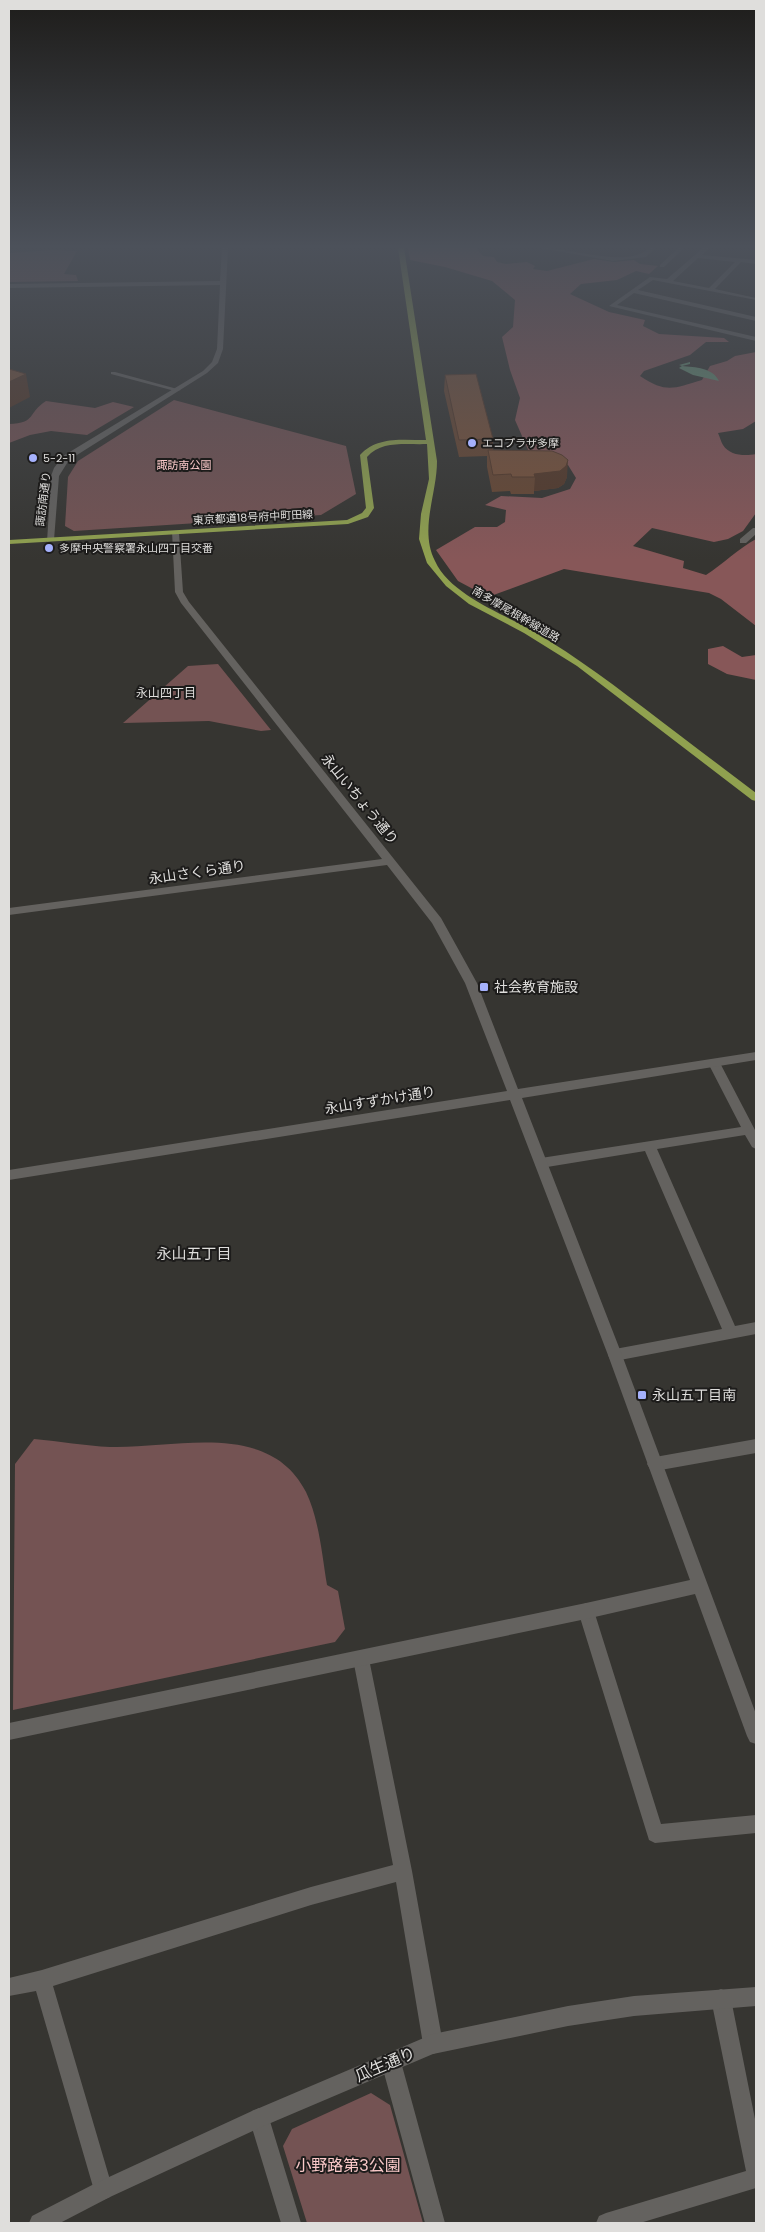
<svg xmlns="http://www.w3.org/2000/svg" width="765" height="2232" font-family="Poppins,'Noto Sans JP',sans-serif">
<rect width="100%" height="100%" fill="#363531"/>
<path fill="#745353" d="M 53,250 L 77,251 L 64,274 L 76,275 L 78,281 L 9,282 L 9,253 Z
M 174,400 L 346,446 L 356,494 L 321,515 L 74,531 L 65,526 L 68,477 L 78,461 Z
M 46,401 L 95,408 L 113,402 L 134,407 L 87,435 L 51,431 L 30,435 L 9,443 L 9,424 C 37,423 27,413 46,401 Z
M 218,664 L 271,730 L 261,731 L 209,721 L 123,723 L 188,666 Z
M 34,1439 C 60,1441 85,1446 110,1447 C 174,1449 269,1419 306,1492 C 319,1519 322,1555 327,1585 L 338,1591 L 345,1629 L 335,1642 L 13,1710 L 15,1464 Z
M 371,2093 L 390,2105 L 423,2223 L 307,2223 L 283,2146 L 292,2129 Z"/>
<path fill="#875758" d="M 408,248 L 476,248 L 483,256 L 494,257 L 497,262 L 506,264 L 527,262 L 535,266 L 533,269 L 547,271 L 594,259 L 614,262 L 634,260 L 640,264 L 658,266 L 649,274 L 636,271 L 617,280 L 581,284 L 570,294 L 609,312 L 645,320 L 643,326 L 659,334 L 724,338 L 729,342 L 706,342 L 690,355 L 644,371 L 640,376 C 667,394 674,388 702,380 L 710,366 L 727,361 L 735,356 L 756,352 L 756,421 L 743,429 L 718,433 C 720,437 721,442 723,445 C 730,456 745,456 756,454 L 756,513 L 743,531 L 728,539 L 714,542 L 652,528 L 633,546 L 684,561 L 683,568 L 706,575 C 723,564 739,548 756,539 L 756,626 L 721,599 L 709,593 L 564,569 L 488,597 L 458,581 L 436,550 L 475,527 L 497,527 L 505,522 L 506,510 L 485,505 L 501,496 L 542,498 L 570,489 L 576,478 L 568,465 L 529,452 L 515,420 L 520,398 L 510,370 L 502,337 L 513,327 L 515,300 L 492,281 L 445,267 L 410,260 Z
M 723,646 L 742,657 L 756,655 L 756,680 L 727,674 L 708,664 L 708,649 Z"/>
<path fill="#689276" d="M 690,362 L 690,364 L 682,366 C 695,367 713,368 719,381 L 693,375 L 679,368 L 682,366 L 679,365 Z"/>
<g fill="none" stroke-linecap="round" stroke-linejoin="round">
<path fill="#64625f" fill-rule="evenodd" d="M 540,248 C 569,246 627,270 649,248 L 655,248 L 646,257 L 613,261 Z
M 678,248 L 684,248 L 664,267 L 660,267 L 660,265 Z
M 703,248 L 709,248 L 702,255 L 756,260 L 756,264 L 741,262 L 715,289 L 756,298 L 756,300 L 653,280 L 638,290 L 756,317 L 756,321 L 634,293 L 617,305 L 756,337 L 756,341 L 609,306 L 650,277 L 667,279 ZM 698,258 L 735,262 L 709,288 L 673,281 Z
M 111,372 L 115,372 L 181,390 L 175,391 L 111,374 Z
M 753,528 L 756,528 L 756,534 L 746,543 L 740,543 L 740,539 Z
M 714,1059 L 720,1063 L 755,1130 L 756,1149 L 752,1147 L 745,1135 L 657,1149 L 735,1326 L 756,1322 L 756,1334 L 615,1361 L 610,1359 L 608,1355 L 610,1351 L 615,1349 L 722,1329 L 645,1151 L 541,1168 L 536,1166 L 535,1163 L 536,1160 L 541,1158 L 741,1127 L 708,1063 Z
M 756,1439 L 756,1453 L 655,1471 L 650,1469 L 647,1464 L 650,1459 L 655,1457 Z
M 586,1603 L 592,1606 L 594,1611 L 661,1824 L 756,1815 L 756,1833 L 655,1843 L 649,1840 L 578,1611 L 580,1606 Z
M 361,1651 L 367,1653 L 369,1659 L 412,1871 L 443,2044 L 440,2051 L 433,2054 L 426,2051 L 423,2044 L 396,1882 L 311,1905 L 53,1986 L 113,2190 L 110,2197 L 103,2200 L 96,2197 L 36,1991 L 9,1996 L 9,1978 L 42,1970 L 311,1887 L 393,1865 L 353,1659 L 355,1653 Z
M 721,1989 L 728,1992 L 731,1999 L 756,2124 L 756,2188 L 640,2223 L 596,2223 L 599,2216 L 606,2213 L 746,2171 L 711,1999 L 714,1992 Z
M 391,2052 L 398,2055 L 401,2062 L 445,2223 L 425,2223 L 381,2062 L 384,2055 Z
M 259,2108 L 266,2111 L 269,2118 L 301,2223 L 281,2223 L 249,2118 L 252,2111 Z"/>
<path fill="#64625f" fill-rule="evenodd" d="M 222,248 L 228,248 L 223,349 L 218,363 L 207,373 L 69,460 L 59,476 L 54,540 L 47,542 L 51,476 L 54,468 L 63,456 L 203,371 L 212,362 L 217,349 L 220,285 L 9,288 L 9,284 L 220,281 Z
M 172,531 L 179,533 L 183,592 L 189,602 L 441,918 L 477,983 L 518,1089 L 756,1052 L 756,1060 L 522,1098 L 622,1355 L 756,1714 L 756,1744 L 750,1742 L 747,1736 L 695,1594 L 586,1619 L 9,1740 L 9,1723 L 586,1603 L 690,1580 L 608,1355 L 510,1100 L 9,1180 L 9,1170 L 507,1091 L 465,983 L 432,923 L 387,865 L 9,915 L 9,908 L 382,859 L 181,603 L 175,592 Z
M 756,1987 L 756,2006 L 634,2016 L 568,2026 L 433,2054 L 266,2125 L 110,2197 L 60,2223 L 29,2223 L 32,2216 L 96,2183 L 252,2111 L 433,2034 L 568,2006 L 634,1996 Z"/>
<path fill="#90a14f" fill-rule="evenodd" d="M 398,248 L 404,248 L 437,461 C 437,495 419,529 435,561 C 448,590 489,608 516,622 C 562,646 603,677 644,708 C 682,737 719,765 756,793 L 756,801 L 752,800 L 577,666 L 524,633 L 469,604 L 446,586 L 427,563 L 419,539 L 421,514 L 429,479 L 427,444 C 406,445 382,440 367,457 L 374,508 L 368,517 L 348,524 L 9,544 L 9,540 L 347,520 L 362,513 L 366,508 L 360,455 C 377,436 403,440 426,440 Z"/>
</g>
<path fill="#684732" d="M 445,375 L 493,439 L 493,450 L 567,477 L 564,484 L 558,488 L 534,491 L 534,494 L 511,494 L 510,491 L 492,492 L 487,467 L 487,456 L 459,457 L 444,391 Z"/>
<path fill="#553929" d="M 26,374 L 30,397 L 9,408 L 9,382 Z
M 568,460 L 567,477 L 564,484 L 558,488 L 534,491 L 535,477 L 534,474 Z"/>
<path fill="#79523a" stroke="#553929" d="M 9,369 L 26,374 L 9,382 Z
M 476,374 L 493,439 L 459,440 L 445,375 Z
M 488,450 L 552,451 L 562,455 L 568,460 L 566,466 L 560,471 L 534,474 L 535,477 L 512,477 L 511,474 L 493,475 Z"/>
<linearGradient id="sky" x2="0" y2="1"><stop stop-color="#1e1d1b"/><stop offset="0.44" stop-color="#4c515a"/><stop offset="1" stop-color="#4c515a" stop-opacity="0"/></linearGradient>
<rect width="765" height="560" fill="url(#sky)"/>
<g fill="#a5b1fc" stroke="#1d1c1b" stroke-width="2">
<circle cx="472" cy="443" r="5"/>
<circle cx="33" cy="458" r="5"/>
<circle cx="49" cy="548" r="5"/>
<rect x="479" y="982" width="10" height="10" rx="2.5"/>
<rect x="637" y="1390" width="10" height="10" rx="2.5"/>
</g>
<g text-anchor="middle" stroke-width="4" stroke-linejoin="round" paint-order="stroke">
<g font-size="11" fill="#dfdedc" stroke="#1d1c1b" text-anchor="start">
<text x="482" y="447">エコプラザ多摩</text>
<text x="43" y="462">5-2-11</text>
<text x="59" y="552">多摩中央警察署永山四丁目交番</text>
</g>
<g font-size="11" fill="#fac9c9" stroke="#1d1c1b">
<text x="184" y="469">諏訪南公園</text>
</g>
<g font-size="11" fill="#dfdedc" stroke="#1d1c1b">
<text transform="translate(43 499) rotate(-83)" y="4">諏訪南通り</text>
<text transform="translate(253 517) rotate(-3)" y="4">東京都道18号府中町田線</text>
<text transform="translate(516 614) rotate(30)" y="4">南多摩尾根幹線道路</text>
</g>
<g font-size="12" fill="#dfdedc" stroke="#1d1c1b">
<text x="166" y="697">永山四丁目</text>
</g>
<g font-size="14" fill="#dfdedc" stroke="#1d1c1b">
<text transform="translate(360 799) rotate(51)" y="5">永山いちょう通り</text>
<text transform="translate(197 872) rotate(-8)" y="5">永山さくら通り</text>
<text transform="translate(380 1100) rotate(-9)" y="5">永山すずかけ通り</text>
</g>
<g font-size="14" fill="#dfdedc" stroke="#1d1c1b" text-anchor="start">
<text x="494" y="992">社会教育施設</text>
<text x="652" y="1400">永山五丁目南</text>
</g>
<g font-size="15" fill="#dfdedc" stroke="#1d1c1b">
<text x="194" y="1259">永山五丁目</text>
</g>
<g font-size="16" fill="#dfdedc" stroke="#1d1c1b">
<text transform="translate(385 2064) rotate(-23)" y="6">瓜生通り</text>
</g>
<g font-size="16" fill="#fac9c9" stroke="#1d1c1b">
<text x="348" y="2171">小野路第3公園</text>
</g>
</g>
<rect width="765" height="2232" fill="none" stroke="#dfdedc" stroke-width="20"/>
</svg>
